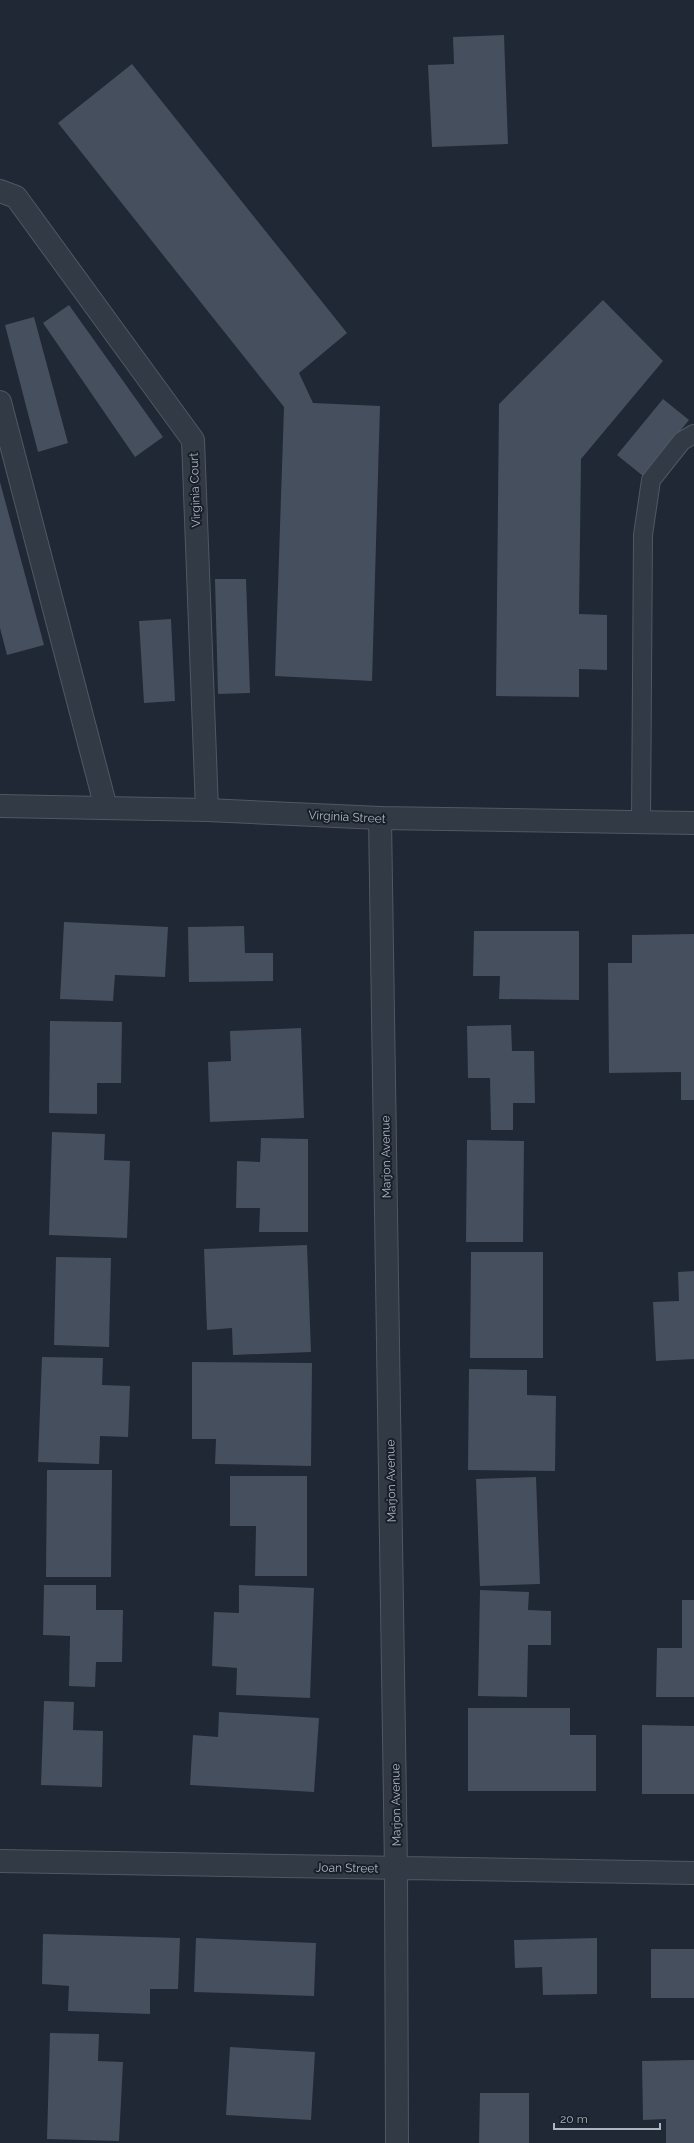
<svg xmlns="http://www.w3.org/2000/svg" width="694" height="2143" font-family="Raleway,sans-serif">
<rect width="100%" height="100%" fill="#1f2834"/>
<path fill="#454f5e" d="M 504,35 L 508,144 L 432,147 L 428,65 L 454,64 L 453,37 Z
M 132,64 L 347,333 L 299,373 L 313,403 L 380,406 L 372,681 L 275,676 L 284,407 L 58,123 Z
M 603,300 L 663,361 L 581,459 L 579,614 L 607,615 L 607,670 L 579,669 L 579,697 L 496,696 L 499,404 Z
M 69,305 L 163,437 L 135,457 L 43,323 Z
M 34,317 L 68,443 L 38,452 L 5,325 Z
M 663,399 L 689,420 L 643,476 L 617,455 Z
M 0,482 L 44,645 L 7,655 L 0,628 Z
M 215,579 L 246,579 L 250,693 L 218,694 Z
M 171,619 L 175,701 L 144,703 L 139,621 Z
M 64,922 L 168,927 L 165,977 L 115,975 L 113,1001 L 60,999 Z
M 244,926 L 245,953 L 273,953 L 273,981 L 189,982 L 188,927 Z
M 474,931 L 579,931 L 579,1000 L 499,999 L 500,976 L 473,976 Z
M 694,934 L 694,1100 L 681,1100 L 681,1072 L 609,1073 L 608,963 L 632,963 L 632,935 Z
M 50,1021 L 122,1022 L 121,1083 L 97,1083 L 97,1114 L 49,1113 Z
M 511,1025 L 512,1051 L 534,1051 L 535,1103 L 513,1103 L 513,1130 L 491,1130 L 490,1078 L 468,1078 L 467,1026 Z
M 301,1028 L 304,1118 L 210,1122 L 208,1062 L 231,1061 L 230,1031 Z
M 52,1132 L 105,1134 L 104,1160 L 130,1161 L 127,1238 L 49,1235 Z
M 261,1138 L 308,1139 L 308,1232 L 259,1232 L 260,1208 L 236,1208 L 237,1161 L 260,1162 Z
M 467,1140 L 524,1141 L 523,1242 L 466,1242 Z
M 307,1245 L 311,1352 L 233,1355 L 232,1328 L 207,1330 L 204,1249 Z
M 471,1252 L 543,1252 L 543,1358 L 470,1358 Z
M 56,1257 L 111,1258 L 109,1347 L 54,1345 Z
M 694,1271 L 694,1359 L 656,1361 L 653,1302 L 679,1301 L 678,1272 Z
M 42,1357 L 103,1358 L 102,1385 L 130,1386 L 128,1437 L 100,1436 L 99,1464 L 38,1462 Z
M 192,1362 L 312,1363 L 311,1466 L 215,1464 L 216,1439 L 192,1439 Z
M 469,1369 L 527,1370 L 527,1395 L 556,1396 L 555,1471 L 468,1470 Z
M 47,1470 L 112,1470 L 111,1577 L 46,1577 Z
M 230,1476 L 307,1476 L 307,1576 L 255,1576 L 256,1526 L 230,1526 Z
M 536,1477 L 540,1584 L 480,1586 L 476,1479 Z
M 44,1585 L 96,1585 L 96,1610 L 123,1610 L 122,1662 L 96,1662 L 95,1687 L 69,1686 L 70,1636 L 43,1635 Z
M 239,1585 L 314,1588 L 310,1698 L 236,1695 L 237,1668 L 212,1666 L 214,1612 L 239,1613 Z
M 480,1590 L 529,1592 L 528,1610 L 551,1611 L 551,1645 L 528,1645 L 527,1697 L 478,1696 Z
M 682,1600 L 694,1600 L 694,1697 L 656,1697 L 657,1648 L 682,1648 Z
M 44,1701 L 74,1702 L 73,1730 L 103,1731 L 102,1787 L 41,1785 Z
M 468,1708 L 570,1708 L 570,1735 L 596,1735 L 596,1791 L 468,1791 Z
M 219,1712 L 319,1718 L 314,1792 L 190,1785 L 193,1735 L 218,1737 Z
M 642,1725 L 694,1726 L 694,1794 L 642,1794 Z
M 43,1934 L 180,1938 L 178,1989 L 150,1989 L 150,2014 L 68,2011 L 69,1986 L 42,1984 Z
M 196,1938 L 316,1943 L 314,1996 L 194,1992 Z
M 597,1938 L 597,1994 L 543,1995 L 542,1967 L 515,1968 L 514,1940 Z
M 651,1949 L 694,1949 L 694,1998 L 651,1998 Z
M 50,2033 L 99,2034 L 98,2061 L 123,2062 L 119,2141 L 47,2139 Z
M 230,2047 L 315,2052 L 311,2120 L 226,2115 Z
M 694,2060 L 694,2143 L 666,2143 L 666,2119 L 643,2120 L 642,2061 Z
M 480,2093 L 529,2093 L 529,2143 L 479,2143 Z"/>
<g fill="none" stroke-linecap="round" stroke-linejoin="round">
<defs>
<path id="service" d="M 641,823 L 643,535 L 651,480 L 682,441 L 694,434"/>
<path id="minor" d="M 0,191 L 16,197 L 193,440 L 207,810
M 0,402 L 106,808
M 380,818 L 396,1869 L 397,2143
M 0,1861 L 694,1873"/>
<path id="tertiary" d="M 0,806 L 207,810 L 380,818 L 694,823"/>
</defs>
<use href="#service" stroke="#505863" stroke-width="20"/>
<use href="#minor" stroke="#505863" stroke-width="24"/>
<use href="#tertiary" stroke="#505863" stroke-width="24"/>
<use href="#service" stroke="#323a45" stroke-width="18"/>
<use href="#minor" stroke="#323a45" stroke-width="22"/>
<use href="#tertiary" stroke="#323a45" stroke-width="22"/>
</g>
<g text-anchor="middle" stroke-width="4" stroke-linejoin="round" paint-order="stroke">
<g font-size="12" fill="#acb5c2" stroke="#181f29">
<text transform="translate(195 490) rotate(-92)" y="4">Virginia Court</text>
<text transform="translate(347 817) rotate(3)" y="4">Virginia Street</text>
<text transform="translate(386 1157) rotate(-91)" y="4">Marjon Avenue</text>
<text transform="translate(391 1481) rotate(-91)" y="4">Marjon Avenue</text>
<text transform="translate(396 1805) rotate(-91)" y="4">Marjon Avenue</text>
<text transform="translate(347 1868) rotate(1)" y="4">Joan Street</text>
</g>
</g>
<path d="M554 2123v6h106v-6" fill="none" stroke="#acb5c2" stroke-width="2"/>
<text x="560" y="2123" font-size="12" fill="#acb5c2" stroke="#181f29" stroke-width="3" paint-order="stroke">20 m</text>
</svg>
